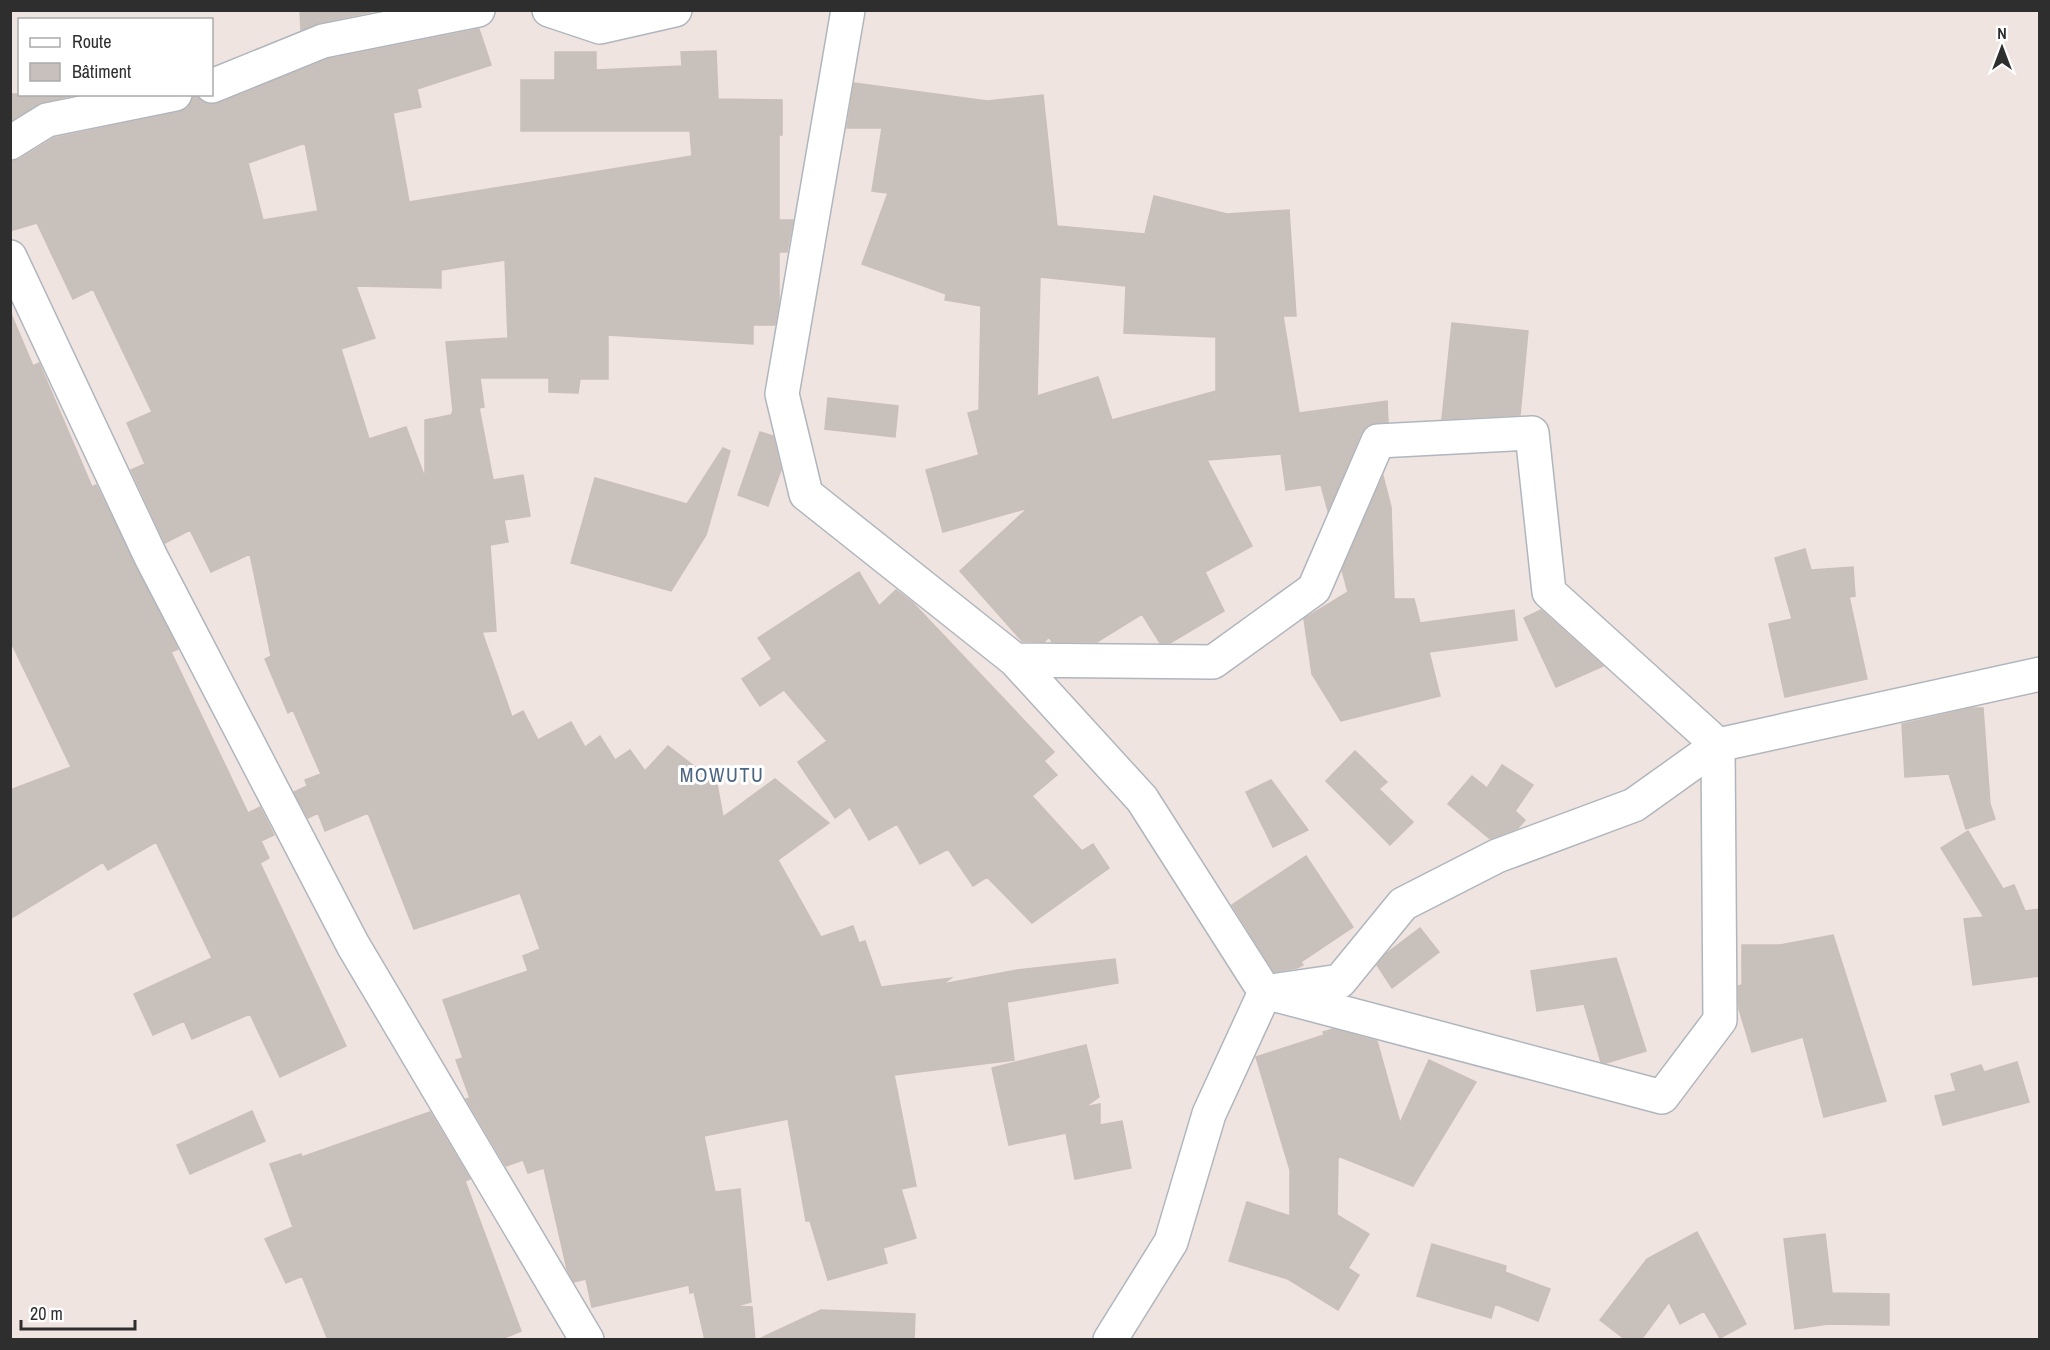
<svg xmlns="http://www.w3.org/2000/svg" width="2050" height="1350" font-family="'Archivo Narrow',sans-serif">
<rect width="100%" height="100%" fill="#efe4e0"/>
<path fill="#c8c0bb" stroke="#cbbfb9" stroke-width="1.5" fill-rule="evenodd" d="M 300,10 L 380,10 L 319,23 L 301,30 Z
M 479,29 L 491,65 L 417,89 L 421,107 L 393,113 L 409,202 L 692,156 L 690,131 L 521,131 L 521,80 L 555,80 L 555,52 L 596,52 L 596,70 L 682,66 L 681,52 L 716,51 L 718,99 L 782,100 L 782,135 L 779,135 L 779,220 L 793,220 L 787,252 L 779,252 L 779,301 L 775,325 L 753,325 L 753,344 L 608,335 L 608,379 L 580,379 L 578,393 L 549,392 L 549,378 L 480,378 L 484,407 L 479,408 L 493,480 L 523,475 L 530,516 L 504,520 L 508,542 L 490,545 L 496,631 L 482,632 L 512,717 L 523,711 L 538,740 L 571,722 L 585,747 L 600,736 L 615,760 L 630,750 L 645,771 L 668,746 L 717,784 L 723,817 L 775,779 L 829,823 L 778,860 L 821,937 L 853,926 L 859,943 L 865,941 L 881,987 L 951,978 L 943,984 L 1017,970 L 1115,959 L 1118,983 L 1007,1002 L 1014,1060 L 894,1075 L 916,1186 L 901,1189 L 916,1238 L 883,1248 L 887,1263 L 828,1280 L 810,1221 L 806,1221 L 788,1119 L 704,1136 L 715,1192 L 740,1189 L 751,1302 L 737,1306 L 752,1307 L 755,1340 L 705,1340 L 694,1292 L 690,1293 L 689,1285 L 592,1307 L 586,1279 L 574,1282 L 567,1269 L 544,1168 L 528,1173 L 523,1160 L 506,1166 L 466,1099 L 470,1098 L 456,1060 L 463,1058 L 443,1000 L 528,971 L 523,956 L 540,949 L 520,893 L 414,929 L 368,813 L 325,831 L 318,813 L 308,818 L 294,792 L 307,786 L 305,780 L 321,774 L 293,710 L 288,713 L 265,659 L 271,656 L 250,554 L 211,572 L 190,530 L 165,543 L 131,470 L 145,464 L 127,423 L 152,412 L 93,289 L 73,299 L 37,223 L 10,231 L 10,162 L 20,159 L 54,138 L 179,112 L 188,108 L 193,94 L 209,104 L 219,103 L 328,59 ZM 305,143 L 318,211 L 263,220 L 248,163 ZM 505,260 L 508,338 L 446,342 L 453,411 L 451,415 L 425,420 L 425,478 L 406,427 L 369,439 L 341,349 L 375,338 L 356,286 L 441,288 L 441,270 Z
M 854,83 L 987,101 L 1043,95 L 1057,226 L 1145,234 L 1154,196 L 1227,214 L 1289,210 L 1296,316 L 1283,316 L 1299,413 L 1387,401 L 1388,422 L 1368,425 L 1361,433 L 1328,511 L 1321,485 L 1286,490 L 1281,454 L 1207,460 L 1252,546 L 1205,572 L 1224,611 L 1170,643 L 1160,643 L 1142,614 L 1097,642 L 1052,642 L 1049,637 L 1044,642 L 1022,641 L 960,571 L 1028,508 L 943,532 L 926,470 L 979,455 L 968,413 L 979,410 L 981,306 L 945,300 L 946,294 L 862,264 L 888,193 L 872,191 L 882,128 L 847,128 ZM 1040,277 L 1126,286 L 1124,333 L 1216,337 L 1216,391 L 1112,420 L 1098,377 L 1037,396 Z
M 10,94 L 78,94 L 43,102 L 10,121 Z
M 11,314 L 33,366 L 39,363 L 92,487 L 96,485 L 178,649 L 171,652 L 248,813 L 260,807 L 274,835 L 261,841 L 269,858 L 260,863 L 346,1046 L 280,1077 L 250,1014 L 192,1039 L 184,1021 L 153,1035 L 134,994 L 212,958 L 156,842 L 108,870 L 103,862 L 10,919 L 10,790 L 71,767 L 10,640 Z
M 1452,323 L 1528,331 L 1520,415 L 1442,419 Z
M 828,398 L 898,406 L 895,437 L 825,429 Z
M 760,432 L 773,436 L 781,470 L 768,506 L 738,495 Z
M 723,448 L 730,451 L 706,535 L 671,591 L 571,563 L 595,478 L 687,504 Z
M 1383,476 L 1391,507 L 1394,599 L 1414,599 L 1420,623 L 1514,610 L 1517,640 L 1429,652 L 1440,696 L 1341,721 L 1312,674 L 1304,619 L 1348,592 L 1342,570 Z
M 1805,549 L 1811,570 L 1853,567 L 1855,596 L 1849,597 L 1867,679 L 1785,697 L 1769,624 L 1792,619 L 1775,558 Z
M 859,572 L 879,606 L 896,590 L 913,603 L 1054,752 L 1044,761 L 1057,775 L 1032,796 L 1082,851 L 1093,844 L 1109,868 L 1032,923 L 987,877 L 973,886 L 948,849 L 920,864 L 897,824 L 869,840 L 850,807 L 835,818 L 798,762 L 827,741 L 784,690 L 760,706 L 742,679 L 772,659 L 758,638 Z
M 1541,610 L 1603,666 L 1556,687 L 1524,618 Z
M 1972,708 L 1983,708 L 1990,804 L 1995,819 L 1966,829 L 1949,774 L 1905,777 L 1902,724 Z
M 1355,751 L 1387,782 L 1379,789 L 1413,822 L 1390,845 L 1326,781 Z
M 1502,765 L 1533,785 L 1515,811 L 1525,820 L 1518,828 L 1490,839 L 1448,804 L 1472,776 L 1487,788 Z
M 1271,780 L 1308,830 L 1273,847 L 1246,792 Z
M 1968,831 L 2003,889 L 2014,885 L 2025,911 L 2040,909 L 2040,976 L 1973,985 L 1964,919 L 1984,917 L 1941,848 Z
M 1306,856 L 1353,927 L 1301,962 L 1303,965 L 1297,968 L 1274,972 L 1232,905 Z
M 1420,928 L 1439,952 L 1392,988 L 1377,965 L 1387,953 Z
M 1833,935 L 1886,1101 L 1824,1117 L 1803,1037 L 1752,1052 L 1739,1009 L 1738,986 L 1742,985 L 1742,945 L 1780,945 Z
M 1616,958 L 1646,1051 L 1606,1063 L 1601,1062 L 1584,1004 L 1537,1011 L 1531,971 Z
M 1333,1029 L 1377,1041 L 1400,1123 L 1429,1060 L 1476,1082 L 1413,1186 L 1338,1156 L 1337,1215 L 1369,1234 L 1348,1268 L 1359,1275 L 1338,1310 L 1288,1279 L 1229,1261 L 1247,1202 L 1290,1216 L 1290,1170 L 1256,1057 L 1324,1035 L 1323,1032 Z
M 1086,1045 L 1099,1097 L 1085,1107 L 1100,1104 L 1100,1125 L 1122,1121 L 1131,1168 L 1075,1179 L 1066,1133 L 1009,1145 L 992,1068 Z
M 2017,1062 L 2029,1102 L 1943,1125 L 1935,1096 L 1956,1091 L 1951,1074 L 1981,1065 L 1984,1072 Z
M 252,1111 L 265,1141 L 190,1174 L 177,1145 Z
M 430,1112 L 470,1179 L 465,1181 L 521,1331 L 499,1340 L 328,1340 L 302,1276 L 286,1283 L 265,1239 L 293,1227 L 270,1164 L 301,1154 L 302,1157 Z
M 1697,1232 L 1746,1324 L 1720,1338 L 1704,1311 L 1680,1324 L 1669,1302 L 1641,1340 L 1626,1340 L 1600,1320 L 1647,1259 Z
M 1825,1234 L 1832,1293 L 1889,1294 L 1889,1325 L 1828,1324 L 1795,1329 L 1784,1239 Z
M 1432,1244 L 1506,1266 L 1505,1272 L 1550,1289 L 1538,1321 L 1495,1304 L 1491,1318 L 1417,1296 Z
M 821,1310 L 915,1314 L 914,1340 L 757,1340 Z"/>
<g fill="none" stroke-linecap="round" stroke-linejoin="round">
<defs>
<path id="minor" d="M 549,10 L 600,27 L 675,10
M 848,10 L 782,394 L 806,494 L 1015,660 L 1142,799 L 1265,992 L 1209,1114 L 1171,1242 L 1110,1340
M 212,86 L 323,41 L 478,10
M 10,143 L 47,120 L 175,94
M 10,257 L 151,557 L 353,945 L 587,1340
M 1015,660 L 1213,662 L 1314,589 L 1378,441 L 1532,433 L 1549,592 L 1718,745 L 2040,674
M 1718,745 L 1720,1020 L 1662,1097 L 1265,992 L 1340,981 L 1403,904 L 1497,856 L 1634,805 Z"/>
</defs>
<use href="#minor" stroke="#b0b6be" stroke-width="36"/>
<use href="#minor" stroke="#fff" stroke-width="33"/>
</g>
<g text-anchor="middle" stroke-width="6" stroke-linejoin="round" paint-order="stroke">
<g font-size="20" letter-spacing="1.5" fill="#4c6580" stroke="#fff">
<text x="722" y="782">MOWUTU</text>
</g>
</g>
<rect width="2050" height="1350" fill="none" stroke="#2e2e2e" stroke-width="24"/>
<rect x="18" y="18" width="195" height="78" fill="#ffffff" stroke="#ababab" stroke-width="1.5"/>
<rect x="30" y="38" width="30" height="9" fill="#ffffff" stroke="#ababab" stroke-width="1.5"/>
<text x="72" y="48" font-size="18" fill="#2e2e2e">Route</text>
<rect x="30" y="63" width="30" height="18" fill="#c8c0bb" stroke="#ababab" stroke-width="1.5"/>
<text x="72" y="78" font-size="18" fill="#2e2e2e">Bâtiment</text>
<g transform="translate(2002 48)" stroke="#ffffff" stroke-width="4.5" paint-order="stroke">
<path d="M0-4.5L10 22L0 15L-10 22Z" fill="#2e2e2e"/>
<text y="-9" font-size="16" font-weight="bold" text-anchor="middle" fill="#2e2e2e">N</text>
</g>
<path d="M21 1320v9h114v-9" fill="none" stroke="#2e2e2e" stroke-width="3"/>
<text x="30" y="1320" font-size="18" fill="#2e2e2e" stroke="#ffffff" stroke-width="4.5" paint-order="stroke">20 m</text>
</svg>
